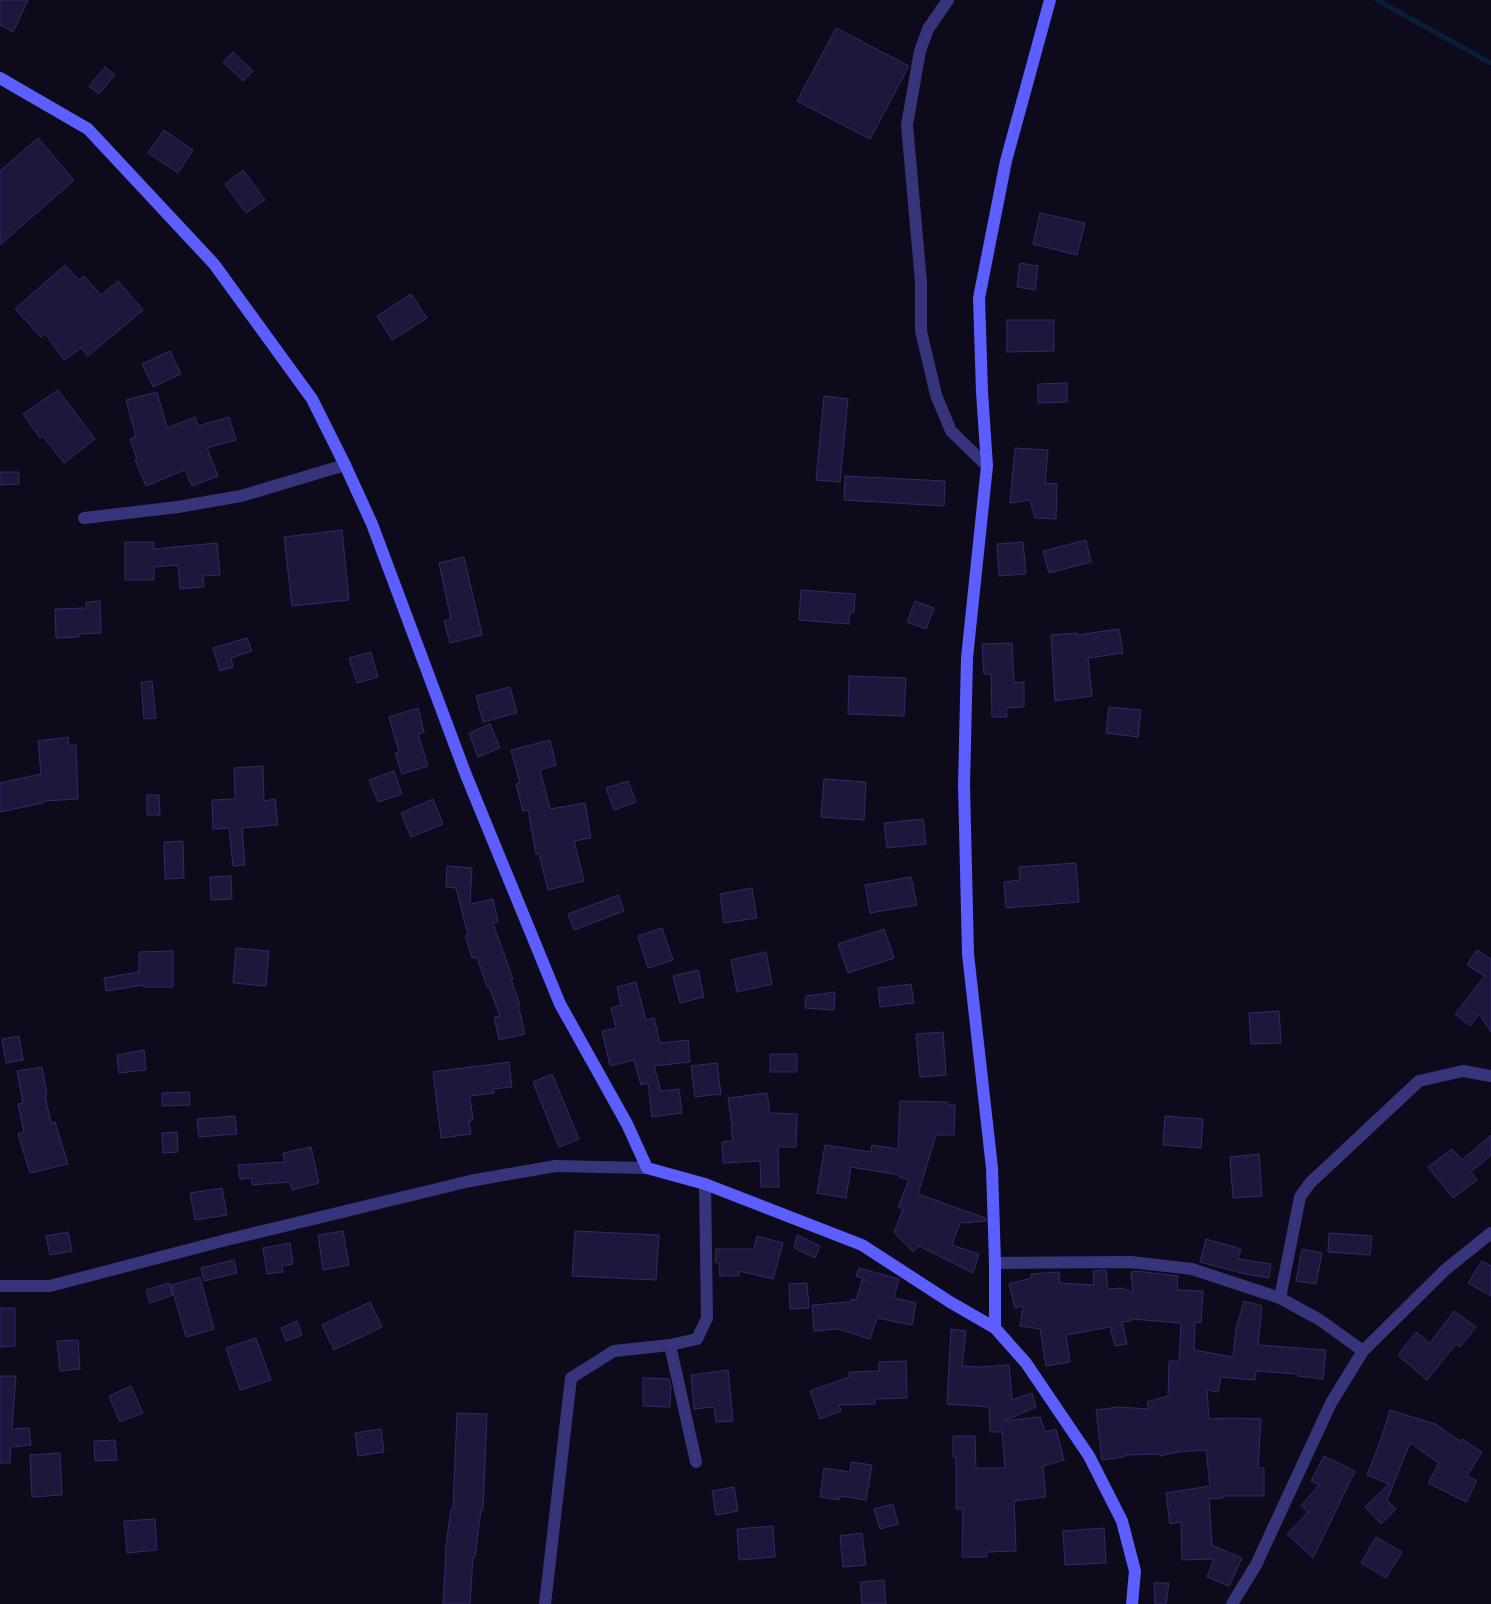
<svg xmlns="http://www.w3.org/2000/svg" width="1491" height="1604" font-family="Poppins,sans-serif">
<rect width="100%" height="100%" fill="#0d0b1b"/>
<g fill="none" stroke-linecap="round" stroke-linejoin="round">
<path stroke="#0a1e3b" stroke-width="5" d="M 1377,0 L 1491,63"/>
</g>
<path fill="#1d173c" stroke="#332968" d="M 0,0 L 28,0 L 13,32 L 0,25 Z
M 836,28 L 909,66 L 870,139 L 797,101 Z
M 233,52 L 253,71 L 243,81 L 223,62 Z
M 105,67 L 115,75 L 99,94 L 89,86 Z
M 164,130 L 193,150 L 178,173 L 148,153 Z
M 38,138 L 74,180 L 0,245 L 0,171 Z
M 243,170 L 265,200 L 246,213 L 225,184 Z
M 1040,213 L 1085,223 L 1077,255 L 1033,244 Z
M 1020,263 L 1038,266 L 1035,290 L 1017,287 Z
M 65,265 L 79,280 L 84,276 L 101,295 L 118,281 L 143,310 L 88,356 L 81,348 L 64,360 L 45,333 L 41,337 L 15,309 Z
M 411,294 L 427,318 L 392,340 L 377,316 Z
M 1007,320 L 1054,320 L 1054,351 L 1007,352 Z
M 170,351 L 181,374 L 153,387 L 142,364 Z
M 1067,383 L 1067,402 L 1038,403 L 1038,384 Z
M 58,390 L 95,439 L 64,463 L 43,436 L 40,438 L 23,414 Z
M 157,392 L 167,428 L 195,417 L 198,426 L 229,417 L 236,440 L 207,448 L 218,476 L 192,486 L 185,470 L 146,486 L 135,460 L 137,459 L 130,439 L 136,437 L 126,400 Z
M 824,396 L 848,399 L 840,482 L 816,480 Z
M 1015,448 L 1048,450 L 1045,483 L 1057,484 L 1056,519 L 1035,518 L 1030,500 L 1010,503 Z
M 0,472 L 19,472 L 19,484 L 0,485 Z
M 845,476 L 945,481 L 944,506 L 844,500 Z
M 342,530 L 349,600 L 292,606 L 284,537 Z
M 1086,540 L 1091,562 L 1049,573 L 1043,551 Z
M 125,542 L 154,542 L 154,549 L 217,543 L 220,575 L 203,576 L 204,587 L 180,589 L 178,565 L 154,567 L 154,580 L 125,580 Z
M 1023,542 L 1026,574 L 999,576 L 997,544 Z
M 464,557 L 482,635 L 450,643 L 444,621 L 451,619 L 439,563 Z
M 801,590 L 855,594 L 854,612 L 850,612 L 849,624 L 799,620 Z
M 100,601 L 101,633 L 79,634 L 79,637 L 56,638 L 55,609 L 86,608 L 86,602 Z
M 915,601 L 934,608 L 926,629 L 907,622 Z
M 1119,629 L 1123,653 L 1088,658 L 1092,696 L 1055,701 L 1051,635 L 1077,633 L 1077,635 Z
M 247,638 L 252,651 L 231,658 L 233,667 L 220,671 L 213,648 Z
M 1012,643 L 1014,683 L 1024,682 L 1024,707 L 1006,708 L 1007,717 L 992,717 L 991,674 L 984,674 L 982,644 Z
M 371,652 L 378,677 L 357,683 L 349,658 Z
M 849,676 L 906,678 L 904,716 L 848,714 Z
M 152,681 L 156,718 L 144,719 L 141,682 Z
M 510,687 L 517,713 L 483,722 L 476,696 Z
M 1109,707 L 1141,710 L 1138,737 L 1106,733 Z
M 418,708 L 424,732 L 418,734 L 428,766 L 402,774 L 395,753 L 399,752 L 389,717 Z
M 490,724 L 500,748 L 478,757 L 469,733 Z
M 68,737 L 69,745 L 76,745 L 78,799 L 43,801 L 43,803 L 0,812 L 0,783 L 41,774 L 38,741 Z
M 550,740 L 556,765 L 540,770 L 550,809 L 585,803 L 591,838 L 574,841 L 584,881 L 548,890 L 539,854 L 536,854 L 528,810 L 523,811 L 516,784 L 520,783 L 511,750 Z
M 263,766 L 264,801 L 275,799 L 278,825 L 242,828 L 245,865 L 233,866 L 229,828 L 213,829 L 212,800 L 235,799 L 234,768 Z
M 394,771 L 402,794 L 378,802 L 369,780 Z
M 824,779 L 866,782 L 864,820 L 821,817 Z
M 628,781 L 636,802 L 614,810 L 606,788 Z
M 147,795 L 159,795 L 160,815 L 147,815 Z
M 433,799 L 443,824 L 411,837 L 401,813 Z
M 923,819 L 926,844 L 887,848 L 884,823 Z
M 183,841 L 184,878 L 165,879 L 164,842 Z
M 1076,863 L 1079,902 L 1006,908 L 1004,882 L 1020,880 L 1019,867 Z
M 447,866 L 472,868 L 470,904 L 493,899 L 498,922 L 493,923 L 513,979 L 511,980 L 520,1004 L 518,1004 L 525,1034 L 499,1040 L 494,1017 L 500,1016 L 489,987 L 487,987 L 477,957 L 472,958 L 465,936 L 468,935 L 456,888 L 446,887 Z
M 231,876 L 232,899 L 211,900 L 210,877 Z
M 911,877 L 917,905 L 870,913 L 865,885 Z
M 752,888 L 757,918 L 724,923 L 720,894 Z
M 618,895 L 624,911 L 574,930 L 568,914 Z
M 662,928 L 673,960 L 648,968 L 638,936 Z
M 884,929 L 894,958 L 848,973 L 838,944 Z
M 236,948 L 269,951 L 266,986 L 233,983 Z
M 1477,950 L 1491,959 L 1491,1032 L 1479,1014 L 1470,1026 L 1455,1014 L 1485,976 L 1467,965 Z
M 173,951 L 173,987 L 143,987 L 143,985 L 106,991 L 104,978 L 139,972 L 139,952 Z
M 766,952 L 772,984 L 737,992 L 731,960 Z
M 698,970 L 704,997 L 680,1003 L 673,976 Z
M 636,982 L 646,1020 L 654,1018 L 660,1043 L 688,1040 L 690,1062 L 654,1066 L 661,1091 L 679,1089 L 682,1113 L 652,1117 L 648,1083 L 641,1085 L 634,1060 L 610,1066 L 602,1031 L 616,1028 L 611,1008 L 621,1005 L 617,987 Z
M 911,984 L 914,1003 L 880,1007 L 878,988 Z
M 835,992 L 834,1010 L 805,1008 L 806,996 Z
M 1279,1011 L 1281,1043 L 1251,1044 L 1249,1013 Z
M 943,1032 L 946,1075 L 920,1077 L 916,1034 Z
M 19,1036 L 23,1060 L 6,1063 L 2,1039 Z
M 144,1050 L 146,1070 L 119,1073 L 117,1055 Z
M 770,1054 L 797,1054 L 797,1072 L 770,1072 Z
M 509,1062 L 512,1087 L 493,1089 L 494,1093 L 470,1096 L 473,1120 L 469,1121 L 471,1134 L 441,1138 L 433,1072 Z
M 717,1063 L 721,1094 L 695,1097 L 691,1066 Z
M 42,1067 L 47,1095 L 45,1095 L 51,1123 L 55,1122 L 68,1164 L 30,1173 L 18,1134 L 24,1132 L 18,1104 L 23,1103 L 17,1071 Z
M 552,1074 L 579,1139 L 559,1147 L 533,1082 Z
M 189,1092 L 190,1105 L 162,1106 L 162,1093 Z
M 767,1093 L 770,1113 L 797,1114 L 796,1147 L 778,1147 L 779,1187 L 761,1187 L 760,1161 L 723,1163 L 722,1142 L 733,1141 L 731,1127 L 732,1127 L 728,1098 Z
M 900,1101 L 948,1102 L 947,1105 L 955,1105 L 954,1135 L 936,1135 L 918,1194 L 985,1218 L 986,1221 L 960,1223 L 952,1245 L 979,1254 L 973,1273 L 919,1246 L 913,1252 L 894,1232 L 903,1209 L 898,1207 L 909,1180 L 899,1177 L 899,1175 L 851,1167 L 846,1198 L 817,1193 L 825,1145 L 871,1152 L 872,1145 L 898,1149 Z
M 235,1116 L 237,1134 L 199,1137 L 197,1119 Z
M 1165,1116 L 1203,1119 L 1201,1148 L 1163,1145 Z
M 177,1132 L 178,1152 L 163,1153 L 162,1133 Z
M 1491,1135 L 1491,1155 L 1471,1172 L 1477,1180 L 1453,1198 L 1428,1167 L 1452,1149 L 1462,1160 Z
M 311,1147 L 319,1183 L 292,1190 L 290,1182 L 252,1185 L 252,1178 L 240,1179 L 238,1165 L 285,1162 L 283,1153 Z
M 1259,1154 L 1262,1196 L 1233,1198 L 1230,1157 Z
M 222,1188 L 227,1215 L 195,1220 L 190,1193 Z
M 343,1231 L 349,1265 L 323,1270 L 318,1235 Z
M 575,1231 L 659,1235 L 656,1280 L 572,1276 Z
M 68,1232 L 72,1251 L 50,1255 L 46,1236 Z
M 1329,1233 L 1372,1236 L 1370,1255 L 1328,1252 Z
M 797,1235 L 820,1246 L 815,1258 L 794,1248 Z
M 757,1236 L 783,1243 L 773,1279 L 739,1271 L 739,1276 L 720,1276 L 719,1263 L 715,1262 L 716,1249 L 754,1249 Z
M 1206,1239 L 1241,1249 L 1238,1259 L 1271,1264 L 1269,1278 L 1245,1274 L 1200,1262 Z
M 290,1243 L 293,1264 L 282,1266 L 283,1272 L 267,1274 L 263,1248 Z
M 1302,1249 L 1322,1253 L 1316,1284 L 1296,1281 Z
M 234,1260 L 237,1273 L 204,1281 L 201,1268 Z
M 1482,1261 L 1491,1266 L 1491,1296 L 1468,1283 Z
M 859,1268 L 899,1279 L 894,1298 L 916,1303 L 912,1325 L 877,1318 L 870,1339 L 839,1329 L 814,1331 L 812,1305 L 850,1302 L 851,1299 L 856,1300 L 862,1280 L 866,1280 L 856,1276 Z
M 1106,1270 L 1108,1289 L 1123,1288 L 1133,1293 L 1131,1272 L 1137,1271 L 1178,1276 L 1177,1290 L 1203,1291 L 1201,1323 L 1195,1322 L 1194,1350 L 1233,1357 L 1236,1329 L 1244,1301 L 1262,1306 L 1258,1345 L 1326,1350 L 1323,1379 L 1298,1376 L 1298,1374 L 1256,1371 L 1255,1380 L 1221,1377 L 1218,1392 L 1207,1390 L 1209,1419 L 1234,1418 L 1261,1419 L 1258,1468 L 1264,1468 L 1264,1496 L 1223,1496 L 1223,1498 L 1209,1499 L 1212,1545 L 1242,1558 L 1229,1586 L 1207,1577 L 1214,1559 L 1182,1560 L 1181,1522 L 1170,1524 L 1166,1493 L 1210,1486 L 1206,1450 L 1178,1452 L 1160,1456 L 1160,1454 L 1124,1455 L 1124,1457 L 1102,1460 L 1096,1410 L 1118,1407 L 1149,1409 L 1147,1402 L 1168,1396 L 1169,1361 L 1179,1361 L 1181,1323 L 1131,1319 L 1131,1321 L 1122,1322 L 1127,1344 L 1115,1346 L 1110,1327 L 1066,1335 L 1070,1362 L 1046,1366 L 1040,1329 L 1020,1326 L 1023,1306 L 1015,1308 L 1009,1284 L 1032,1278 L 1031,1274 L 1059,1272 L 1060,1283 L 1094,1285 L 1093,1271 Z
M 200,1277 L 214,1329 L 186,1337 L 171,1285 Z
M 169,1283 L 173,1295 L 150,1303 L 146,1290 Z
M 807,1283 L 809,1308 L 790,1309 L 789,1284 Z
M 370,1302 L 382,1327 L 334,1350 L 322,1325 Z
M 0,1308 L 15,1308 L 15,1346 L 0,1347 Z
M 1454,1311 L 1476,1327 L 1460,1347 L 1456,1344 L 1427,1380 L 1398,1355 L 1416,1332 L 1430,1343 Z
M 297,1321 L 302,1335 L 286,1341 L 281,1328 Z
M 951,1329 L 966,1331 L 962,1366 L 981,1367 L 1009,1365 L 1012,1400 L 1032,1393 L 1036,1407 L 1004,1421 L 1040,1417 L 1045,1432 L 1056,1429 L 1064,1460 L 1043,1466 L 1046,1497 L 1014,1501 L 1016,1551 L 987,1552 L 987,1557 L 962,1557 L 963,1509 L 956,1509 L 956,1457 L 953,1457 L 953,1436 L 975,1436 L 976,1468 L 1005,1468 L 1002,1432 L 990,1432 L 989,1407 L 947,1404 Z
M 256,1338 L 271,1380 L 240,1390 L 226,1348 Z
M 78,1340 L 80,1369 L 60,1371 L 57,1341 Z
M 906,1361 L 907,1398 L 875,1399 L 875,1404 L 839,1405 L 841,1411 L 820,1419 L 810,1391 L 849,1377 L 849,1372 L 879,1371 L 879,1362 Z
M 728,1370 L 733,1421 L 716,1422 L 714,1407 L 694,1409 L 691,1375 Z
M 0,1376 L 16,1376 L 12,1429 L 29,1428 L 31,1445 L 11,1447 L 10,1463 L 0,1463 Z
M 643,1378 L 669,1379 L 671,1387 L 670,1407 L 643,1406 Z
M 131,1386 L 143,1413 L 120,1422 L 109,1396 Z
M 1390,1410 L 1435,1424 L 1460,1441 L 1462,1439 L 1482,1452 L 1467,1476 L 1477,1481 L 1466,1502 L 1428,1483 L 1439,1463 L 1410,1443 L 1387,1500 L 1396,1509 L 1381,1524 L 1365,1507 L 1389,1484 L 1367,1475 L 1381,1439 Z
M 457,1413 L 487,1414 L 483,1510 L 481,1510 L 475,1557 L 473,1557 L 470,1604 L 443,1604 L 446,1553 L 445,1553 L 451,1509 L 453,1509 Z
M 381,1429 L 384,1452 L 358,1456 L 355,1433 Z
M 115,1440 L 117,1460 L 95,1461 L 94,1441 Z
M 60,1453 L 62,1495 L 32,1497 L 30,1455 Z
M 1324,1456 L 1355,1471 L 1313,1558 L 1287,1534 L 1308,1512 L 1301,1506 L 1319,1485 L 1311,1481 Z
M 851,1462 L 872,1465 L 866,1500 L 840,1496 L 839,1500 L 820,1497 L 824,1468 L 850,1472 Z
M 734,1487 L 738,1511 L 716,1515 L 712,1491 Z
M 893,1504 L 898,1524 L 880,1529 L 874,1509 Z
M 155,1519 L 157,1550 L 127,1553 L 124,1521 Z
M 773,1526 L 775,1557 L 739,1560 L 737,1529 Z
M 1104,1528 L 1106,1563 L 1065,1565 L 1063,1531 Z
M 862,1533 L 866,1565 L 843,1567 L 840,1536 Z
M 1376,1537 L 1402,1552 L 1386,1578 L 1361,1563 Z
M 884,1580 L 886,1604 L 862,1604 L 860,1582 Z
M 1154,1583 L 1169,1583 L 1166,1604 L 1155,1604 Z"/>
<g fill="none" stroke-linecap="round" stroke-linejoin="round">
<path stroke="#36357b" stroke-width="12" d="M 948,0 L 928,29 L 920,51 L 907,125 L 921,282 L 921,331 L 936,395 L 951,431 L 987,466
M 84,518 L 178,507 L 241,496 L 345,465
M 995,1263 L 1131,1262 L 1192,1269 L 1280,1298 L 1320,1320 L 1363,1351
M 0,1286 L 50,1286 L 226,1240 L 470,1181 L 555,1166 L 647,1168
M 1280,1298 L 1300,1197 L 1310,1183 L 1419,1081 L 1463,1071 L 1491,1076
M 670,1345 L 696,1462
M 545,1604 L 571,1378 L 614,1351 L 670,1345 L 697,1339 L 707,1318 L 705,1184
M 1232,1604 L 1256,1565 L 1331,1403 L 1363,1351 L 1445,1270 L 1491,1233"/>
<path stroke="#5c5eff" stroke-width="12" d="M 0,78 L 88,129 L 214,264 L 312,399 L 345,465 L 372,524 L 466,775 L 560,1004 L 627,1124 L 647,1168 L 705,1184 L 862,1245 L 950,1302 L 995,1328 L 1026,1363 L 1089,1456 L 1122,1521 L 1135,1571 L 1132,1604
M 995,1328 L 995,1263 L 992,1168 L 968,954 L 964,785 L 967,658 L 987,466 L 982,392 L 979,298 L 1006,161 L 1050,0"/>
</g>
</svg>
